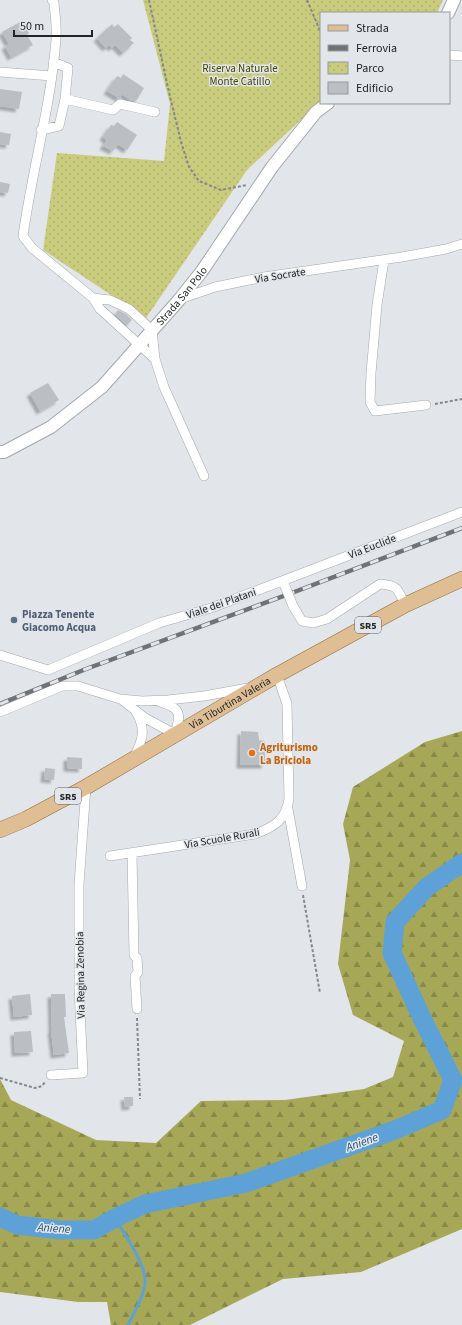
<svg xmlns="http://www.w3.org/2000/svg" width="462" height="1325" font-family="'Source Sans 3',sans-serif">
<defs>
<pattern id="forest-firs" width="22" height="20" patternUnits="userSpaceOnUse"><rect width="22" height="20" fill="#a6a858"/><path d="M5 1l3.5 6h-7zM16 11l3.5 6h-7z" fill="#878949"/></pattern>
<pattern id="park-dots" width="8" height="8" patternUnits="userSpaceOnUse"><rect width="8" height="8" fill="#cacc7d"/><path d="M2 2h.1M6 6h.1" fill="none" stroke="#adaf6c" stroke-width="1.8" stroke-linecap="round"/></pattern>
<filter id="shadow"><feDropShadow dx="-3.5" dy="3.5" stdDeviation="1" flood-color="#0004"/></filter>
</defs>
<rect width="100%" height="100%" fill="#e2e6ea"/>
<path fill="url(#forest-firs)" d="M 462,731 L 462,1229 L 361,1272 L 283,1279 L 190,1325 L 111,1325 L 107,1302 L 78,1302 L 0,1292 L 0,1079 L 11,1100 L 96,1140 L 156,1143 L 201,1101 L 285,1100 L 364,1089 L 393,1077 L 404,1041 L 353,1015 L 338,964 L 350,860 L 343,824 L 353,787 L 425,742 Z"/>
<path fill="url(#park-dots)" d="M 143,0 L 443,0 L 437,13 L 321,13 L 321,101 L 247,170 L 146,318 L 43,250 L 57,153 L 164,161 L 170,104 Z"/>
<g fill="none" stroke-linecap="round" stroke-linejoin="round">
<path stroke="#5ea1d6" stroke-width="3" d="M 115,1218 C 123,1232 147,1266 145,1282 C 144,1297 134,1312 128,1325"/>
<path stroke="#5ea1d6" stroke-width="19" d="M 0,1217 L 17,1225 L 60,1230 L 94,1230 L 115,1218 L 145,1204 L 246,1183 L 395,1130 L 442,1110 L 453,1080 L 421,1016 L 392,953 L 395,922 L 427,887 L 462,863"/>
</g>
<path fill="#bbbec2" filter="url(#shadow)" d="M 22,21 L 29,33 L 27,35 L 33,45 L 11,57 L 5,46 L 9,44 L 2,32 Z
M 112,24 L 114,27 L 118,24 L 132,38 L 130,40 L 134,43 L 123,53 L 115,45 L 112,48 L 109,45 L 106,48 L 97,38 Z
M 123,74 L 144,88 L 136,101 L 132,101 L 122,94 L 120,98 L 119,98 L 107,91 L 117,76 L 121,78 Z
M 0,89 L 22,92 L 19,109 L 0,106 Z
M 117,122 L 137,135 L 127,150 L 118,144 L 113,151 L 103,146 L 107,140 L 103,137 L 111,125 L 114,126 Z
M 0,132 L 11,134 L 9,145 L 0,144 Z
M 0,182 L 10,184 L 8,193 L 0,192 Z
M 118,310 L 126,314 L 132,320 L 127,325 L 115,314 Z
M 48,383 L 59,400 L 40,411 L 30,393 Z
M 241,731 L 258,732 L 259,740 L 265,741 L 265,765 L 240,765 Z
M 67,757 L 82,758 L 82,769 L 67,768 Z
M 45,768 L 55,769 L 54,780 L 44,779 Z
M 30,994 L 32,1015 L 14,1017 L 12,996 Z
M 51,994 L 65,994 L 66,1017 L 64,1017 L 69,1053 L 54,1055 L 51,1030 L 52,1030 Z
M 31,1031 L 33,1052 L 15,1053 L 14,1032 Z
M 124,1097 L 133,1097 L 133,1106 L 125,1107 Z"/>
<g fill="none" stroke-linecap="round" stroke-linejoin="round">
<defs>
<path id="minor" d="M 52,0 L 54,3 C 55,14 57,27 56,39 C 51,106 32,170 23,236 L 32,248 L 93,298 L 100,309 L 155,359
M 449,55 L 462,56
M 0,72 L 52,76
M 65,99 L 113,110 L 120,104 L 155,112
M 41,130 L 59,126 L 65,99 L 68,68 L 53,62
M 384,260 L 377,305 L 371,373 L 370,402 L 375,411 L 426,405
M 93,298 L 110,300 L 129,309 L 152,330 L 155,359 L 164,387 L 204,476
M 180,299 L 215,287 L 264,277 L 402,257 L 446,249 L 462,244
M 282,581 L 462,512
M 293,606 L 302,621 L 313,623 L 327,619 L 380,584 C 399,586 397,588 405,605
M 0,655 L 48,670 L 159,623 L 211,608 L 282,581 L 285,586
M 121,699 L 145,718 L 175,734 C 181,714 182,709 160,702
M 0,712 L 62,686 L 78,686 L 120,699 L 142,701 L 168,700 L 204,696 L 248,688
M 134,758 C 142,741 147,730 136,712
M 288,809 L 302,886
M 132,854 L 134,955 L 137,958 L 138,972 L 135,976 L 137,1009
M 110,856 L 255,834 C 274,827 286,820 289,799 L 287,704 L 277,675
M 51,1075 L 83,1073 L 79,988 L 79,884 L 86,787"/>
<g id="tertiary">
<path d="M 448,13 L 454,0"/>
<path id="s1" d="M 0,452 L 4,452 L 51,427 L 102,387 L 179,300 L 202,271 L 272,167 L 316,112 L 328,103"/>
</g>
<g id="primary">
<path id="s2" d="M 0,830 L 26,819 L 86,787 L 277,675 L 405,605 L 462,579"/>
</g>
</defs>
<use href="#minor" stroke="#a4a7ab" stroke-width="10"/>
<use href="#tertiary" stroke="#a4a7ab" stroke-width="14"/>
<use href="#primary" stroke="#906c3e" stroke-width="16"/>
<path stroke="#85888b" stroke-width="2" stroke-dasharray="3 2" stroke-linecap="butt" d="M 149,0 L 168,88 L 181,142 L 189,167 L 199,181 L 221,190 L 247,185
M 307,0 L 321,33
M 435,404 L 462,399
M 303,895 L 320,993
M 137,1018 L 140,1099
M 0,1078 L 35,1088 L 42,1086 L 45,1082"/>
<use href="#minor" stroke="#fff" stroke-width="9"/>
<use href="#tertiary" stroke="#fff" stroke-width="12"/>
<use href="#primary" stroke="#e0be94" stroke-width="15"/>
<defs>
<path id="rail" d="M 0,704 L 86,669 L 297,591 L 462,528"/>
</defs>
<use href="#rail" stroke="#707275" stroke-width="4.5"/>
<use href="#rail" stroke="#e2e6ea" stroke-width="3" stroke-dasharray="9" stroke-linecap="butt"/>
<defs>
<path id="minor-bridge" d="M 285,586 L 293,606"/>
</defs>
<use href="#minor-bridge" stroke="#a4a7ab" stroke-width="10" stroke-linecap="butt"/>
<use href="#minor-bridge" stroke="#fff" stroke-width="9"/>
</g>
<circle fill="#5c6f8a" stroke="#e2e6ea" stroke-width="1.5" cx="14" cy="620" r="4"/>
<circle fill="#e8710a" stroke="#e2e6ea" stroke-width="1.5" cx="252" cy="753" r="4"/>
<g text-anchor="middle" stroke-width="3" stroke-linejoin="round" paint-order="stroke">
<g fill="#e2e6ea" stroke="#5c5e60" stroke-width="1">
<rect x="355" y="617" width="26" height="16" rx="3"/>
<rect x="55" y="788" width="26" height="16" rx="3"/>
</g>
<g font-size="10" font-weight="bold" fill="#222425">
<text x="368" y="629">SR5</text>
<text x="68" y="800">SR5</text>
</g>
<g font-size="11" fill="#454504" stroke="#e2e6ea">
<text x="240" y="72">Riserva Naturale<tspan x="240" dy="13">Monte Catillo</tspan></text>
</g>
<g font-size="11" fill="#222425" stroke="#e2e6ea">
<text transform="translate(280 275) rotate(-9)" y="4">Via Socrate</text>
<text dy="4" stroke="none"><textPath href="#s1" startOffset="243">Strada San Polo</textPath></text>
<text transform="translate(372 546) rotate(-21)" y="4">Via Euclide</text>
<text transform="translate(221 603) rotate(-19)" y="4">Viale dei Platani</text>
<text dy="4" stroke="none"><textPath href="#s2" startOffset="263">Via Tiburtina Valeria</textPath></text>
<text transform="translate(222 838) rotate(-10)" y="4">Via Scuole Rurali</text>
<text transform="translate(80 975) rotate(-91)" y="4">Via Regina Zenobia</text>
</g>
<g font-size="11" font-weight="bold" fill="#4e5e75" stroke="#e2e6ea" text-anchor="start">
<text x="22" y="618">Piazza Tenente<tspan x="22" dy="13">Giacomo Acqua</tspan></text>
</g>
<g font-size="11" font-weight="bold" fill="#c56008" stroke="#e2e6ea" text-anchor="start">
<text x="260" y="751">Agriturismo<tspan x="260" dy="13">La Briciola</tspan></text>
</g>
<g font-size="12" font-style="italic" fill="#215277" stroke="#e2e6ea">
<text transform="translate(362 1142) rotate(-20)" y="4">Aniene</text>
<text transform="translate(54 1228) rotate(4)" y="4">Aniene</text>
</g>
</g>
<rect x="320" y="12" width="130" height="92" fill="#e2e6ea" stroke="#95989b"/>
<rect x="328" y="25" width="20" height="6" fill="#e0be94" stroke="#95989b"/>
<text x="356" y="32" font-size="12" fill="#222425">Strada</text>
<rect x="328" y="45" width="20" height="6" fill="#707275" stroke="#95989b"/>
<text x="356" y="52" font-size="12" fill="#222425">Ferrovia</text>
<rect x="328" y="62" width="20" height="12" fill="url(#park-dots)" stroke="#95989b"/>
<text x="356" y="72" font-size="12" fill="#222425">Parco</text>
<rect x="328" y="82" width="20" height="12" fill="#bbbec2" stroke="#95989b"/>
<text x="356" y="92" font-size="12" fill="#222425">Edificio</text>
<path d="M14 30v6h78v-6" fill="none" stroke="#222425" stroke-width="2"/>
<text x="20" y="30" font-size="12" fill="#222425" stroke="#e2e6ea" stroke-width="3" paint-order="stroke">50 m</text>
</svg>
